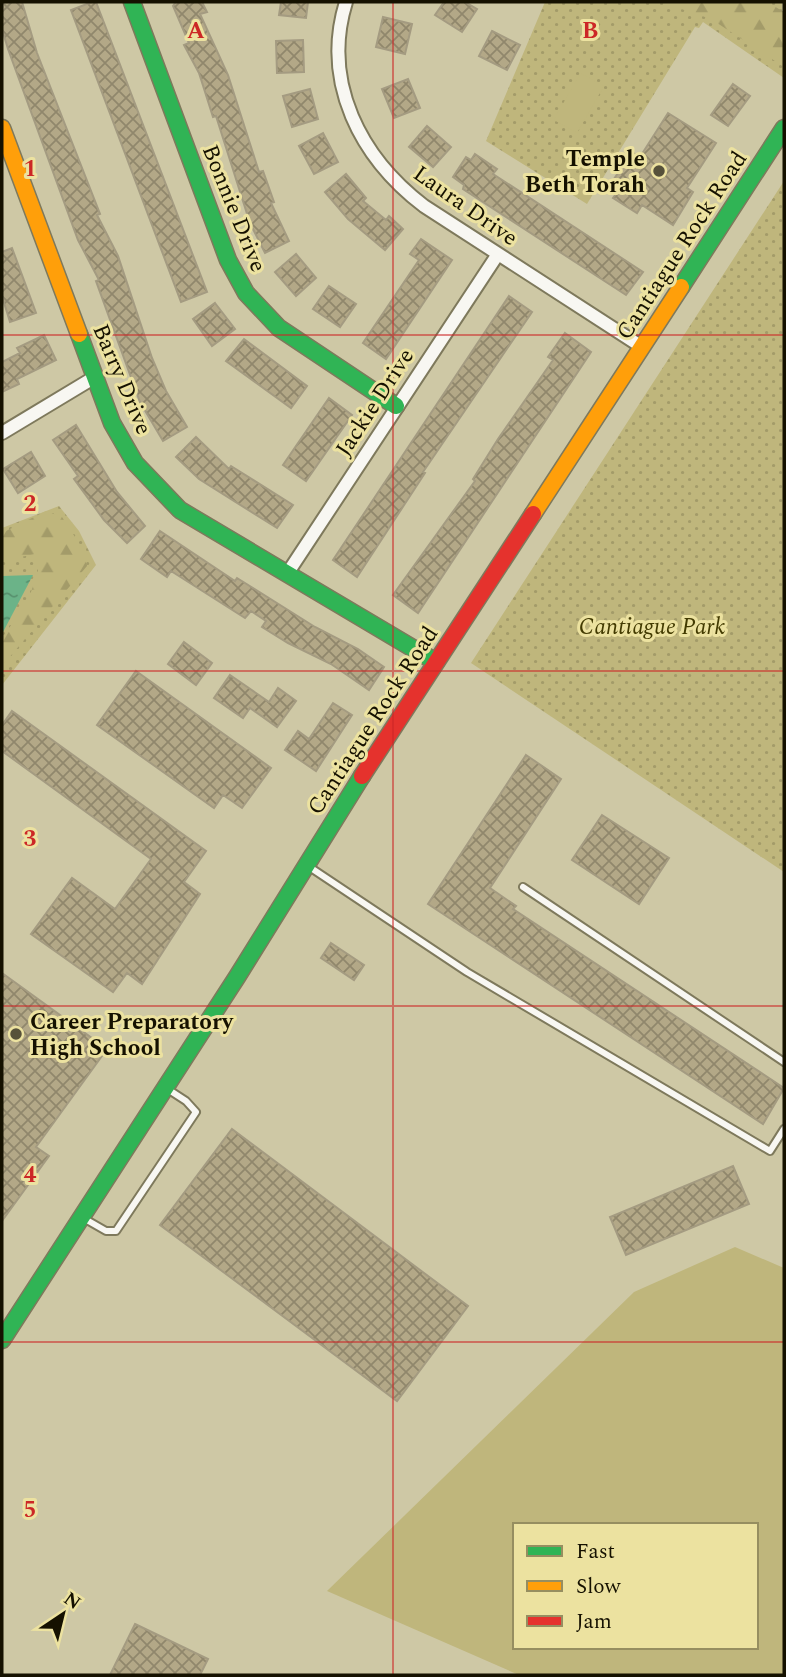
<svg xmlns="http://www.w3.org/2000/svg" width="786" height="1677" font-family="Spectral,serif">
<defs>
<pattern id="grass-dots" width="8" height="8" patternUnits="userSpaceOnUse" patternTransform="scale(1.75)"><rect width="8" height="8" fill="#bfb67c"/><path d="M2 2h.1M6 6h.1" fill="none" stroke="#a39b69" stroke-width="1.8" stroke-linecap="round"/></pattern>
<pattern id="forest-firs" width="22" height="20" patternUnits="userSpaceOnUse" patternTransform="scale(1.75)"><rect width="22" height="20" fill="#bfb67c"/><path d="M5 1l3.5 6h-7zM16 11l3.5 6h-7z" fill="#a39b69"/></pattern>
<pattern id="water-ripples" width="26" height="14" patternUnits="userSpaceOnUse" patternTransform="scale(1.75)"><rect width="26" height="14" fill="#6bb388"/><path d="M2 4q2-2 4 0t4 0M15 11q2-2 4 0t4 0" fill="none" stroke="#57906d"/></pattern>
<pattern id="building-cross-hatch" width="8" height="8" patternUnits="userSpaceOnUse" patternTransform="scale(1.75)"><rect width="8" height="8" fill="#b3a887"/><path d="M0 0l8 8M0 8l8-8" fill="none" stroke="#90876c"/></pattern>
</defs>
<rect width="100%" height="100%" fill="#cec8a5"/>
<path fill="url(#grass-dots)" d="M 545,2 L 782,2 L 784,78 L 703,22 L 699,28 L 695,27 L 587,204 L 486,141 Z
M 784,181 L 784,872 L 471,663 Z
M 59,506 L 79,531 L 96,565 L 2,685 L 2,528 Z"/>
<path fill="url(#forest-firs)" d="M 661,2 L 767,2 L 784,12 L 784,67 L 711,19 Z
M 46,511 L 62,517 L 86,554 L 87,566 L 2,666 L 2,638 L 28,601 L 38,571 L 35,554 L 2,561 L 2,533 Z"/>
<path fill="#bfb67c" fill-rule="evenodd" d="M 580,73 L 604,86 L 577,133 L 554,120 Z
M 735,1247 L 784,1268 L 784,1675 L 519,1675 L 327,1591 L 634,1292 ZM 515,1525 L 756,1525 L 756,1647 L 515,1647 Z"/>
<path fill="url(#water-ripples)" d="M 33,575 L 2,634 L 2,576 Z"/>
<path fill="url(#building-cross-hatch)" stroke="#a49b81" stroke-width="2" d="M 2,2 L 22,2 L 37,53 L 100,214 L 97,215 L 118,256 L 152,358 L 166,391 L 187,427 L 163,441 L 140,402 L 96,281 L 99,280 L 78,240 L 8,49 L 2,29 Z
M 92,2 L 96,2 L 207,292 L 181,302 L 71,10 Z
M 176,2 L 202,2 L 207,12 L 200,14 L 228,75 L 259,172 L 263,171 L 274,202 L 271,203 L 289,241 L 265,253 L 250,223 L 216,116 L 213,117 L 199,73 L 184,45 L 189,43 L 173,6 Z
M 281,2 L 308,2 L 306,18 L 279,15 Z
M 444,2 L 465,2 L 477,9 L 462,32 L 435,15 Z
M 383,17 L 412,24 L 405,54 L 376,47 Z
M 492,31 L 520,45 L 507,70 L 479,56 Z
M 303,40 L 304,72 L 277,73 L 276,41 Z
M 408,79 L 420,108 L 394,118 L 382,89 Z
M 733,84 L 750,96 L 728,126 L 711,115 Z
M 310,89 L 318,119 L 292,127 L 283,96 Z
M 668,113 L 716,143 L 687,188 L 693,192 L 673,225 L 642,205 L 637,213 L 613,198 L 619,190 L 610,185 L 632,152 L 640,157 Z
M 427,126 L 451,147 L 433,167 L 409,147 Z
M 323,133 L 338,162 L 314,174 L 299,146 Z
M 475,154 L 497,169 L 493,174 L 643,272 L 626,295 L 463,189 L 464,185 L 453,177 L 466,157 L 471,160 Z
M 346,174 L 366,198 L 363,201 L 386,220 L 389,216 L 403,229 L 385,250 L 348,219 L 325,192 Z
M 421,239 L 452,260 L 386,359 L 363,343 L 419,260 L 410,254 Z
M 12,248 L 36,313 L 10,322 L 2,296 L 2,252 Z
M 296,254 L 316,278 L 296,296 L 275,272 Z
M 329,286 L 356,304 L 340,327 L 313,309 Z
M 509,296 L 532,312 L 423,472 L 425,473 L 357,577 L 333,560 Z
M 215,303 L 235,329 L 212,346 L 193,319 Z
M 565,333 L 591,352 L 418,613 L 393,595 L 475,481 L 473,479 L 498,439 L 553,360 L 548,357 Z
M 44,335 L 56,360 L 17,379 L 19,384 L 2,392 L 2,362 L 20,353 L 17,348 Z
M 244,339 L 307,386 L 291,408 L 226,361 Z
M 329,398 L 352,415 L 306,481 L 283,465 Z
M 76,425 L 117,492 L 145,526 L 127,543 L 104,520 L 74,479 L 78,476 L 53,440 Z
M 196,437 L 229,469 L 231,466 L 293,505 L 277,528 L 199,479 L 176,457 Z
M 31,452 L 45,476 L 18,493 L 3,469 Z
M 160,531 L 235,581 L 237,578 L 315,627 L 358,649 L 384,667 L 369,690 L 331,664 L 288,643 L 262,627 L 266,621 L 251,611 L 245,618 L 171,571 L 167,577 L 141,559 Z
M 184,642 L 212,663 L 196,685 L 168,664 Z
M 136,671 L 271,768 L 242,808 L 223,795 L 214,808 L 97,725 Z
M 230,675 L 269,702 L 278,688 L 296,701 L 277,727 L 250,708 L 243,718 L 214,698 Z
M 333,703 L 352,715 L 316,771 L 285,750 L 298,731 L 309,739 Z
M 12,711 L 206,851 L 184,882 L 200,894 L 142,984 L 127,973 L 113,992 L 31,934 L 72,878 L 115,909 L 151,859 L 2,751 L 2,725 Z
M 526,755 L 561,779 L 490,888 L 516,906 L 513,909 L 784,1088 L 763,1124 L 428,904 Z
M 602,815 L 669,858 L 639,904 L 572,860 Z
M 331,943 L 364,965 L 354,980 L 321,958 Z
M 2,973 L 107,1049 L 36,1147 L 49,1156 L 2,1221 Z
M 232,1129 L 468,1306 L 397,1401 L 160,1225 Z
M 733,1166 L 749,1204 L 626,1255 L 610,1217 Z
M 135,1624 L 208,1659 L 200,1675 L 110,1675 Z"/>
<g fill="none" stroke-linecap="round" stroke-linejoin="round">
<defs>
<path id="lane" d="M 308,866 L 467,972 L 770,1151 L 784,1129
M 523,887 L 784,1062
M 85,1219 L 106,1231 L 116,1231 L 196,1112 L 186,1101 L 166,1088"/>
<path id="street" d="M 346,2 C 321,83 361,158 424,206 L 642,347
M 2,433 L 95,377
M 287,574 L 498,254"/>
<path id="fast" d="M 132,2 L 228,260 L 246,293 L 279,328 L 396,406
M 681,287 L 784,128
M 79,334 L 112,423 L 135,463 L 180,510 L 436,662
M 2,1340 L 237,977 L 362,776"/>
<path id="slow" d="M 2,128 L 79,334
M 533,514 L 681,287"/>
<path id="jam" d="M 362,776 L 533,514"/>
</defs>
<use href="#lane" stroke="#7e795c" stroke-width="10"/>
<use href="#street" stroke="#7e795c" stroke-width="16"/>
<use href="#fast" stroke="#7e795c" stroke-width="19"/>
<use href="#slow" stroke="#7e795c" stroke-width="19"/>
<use href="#jam" stroke="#7e795c" stroke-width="19"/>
<use href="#lane" stroke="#f8f7f2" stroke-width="6"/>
<use href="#street" stroke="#f8f7f2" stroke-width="12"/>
<use href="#fast" stroke="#30b455" stroke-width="16"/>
<use href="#slow" stroke="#ff9f0a" stroke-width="16"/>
<use href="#jam" stroke="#e5322d" stroke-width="16"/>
</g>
<path fill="none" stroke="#cc2726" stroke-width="2" stroke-opacity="0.55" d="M 393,2 L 393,1675M 2,335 L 784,335M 2,671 L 784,671M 2,1006 L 784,1006M 2,1342 L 784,1342"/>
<g fill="#56513a" stroke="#ece2a0" stroke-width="2.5">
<circle cx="659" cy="171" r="7"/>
<circle cx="16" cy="1034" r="7"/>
</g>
<g text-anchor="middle" stroke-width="6" stroke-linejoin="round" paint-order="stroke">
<g font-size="23" font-weight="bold" fill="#151100" stroke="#ece2a0" text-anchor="end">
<text x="645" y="166">Temple<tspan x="645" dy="26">Beth Torah</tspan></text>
<text x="30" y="1029" text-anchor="start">Career Preparatory<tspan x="30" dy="26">High School</tspan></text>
</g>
<g font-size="23" fill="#151100" stroke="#ece2a0">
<text transform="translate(466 205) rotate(35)" y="8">Laura Drive</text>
<text transform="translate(235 208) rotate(68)" y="8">Bonnie Drive</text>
<text transform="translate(681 245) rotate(-57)" y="8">Cantiague Rock Road</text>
<text transform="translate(123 379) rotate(67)" y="8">Barry Drive</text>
<text transform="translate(374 402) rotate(-57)" y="8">Jackie Drive</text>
<text transform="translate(372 720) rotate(-57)" y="8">Cantiague Rock Road</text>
</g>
<g font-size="23" font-style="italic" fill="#423a01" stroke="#ece2a0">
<text x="652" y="634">Cantiague Park</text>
</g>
</g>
<g font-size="23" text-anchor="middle" font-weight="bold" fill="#cc2726" stroke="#ece2a0" stroke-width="6" stroke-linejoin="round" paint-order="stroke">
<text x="196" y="38">A</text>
<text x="590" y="38">B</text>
<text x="30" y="176">1</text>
<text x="30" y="511">2</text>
<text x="30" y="846">3</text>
<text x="30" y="1182">4</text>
<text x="30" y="1517">5</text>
</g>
<rect width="786" height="1677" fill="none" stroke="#151100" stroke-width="7"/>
<rect x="513" y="1523" width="245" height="126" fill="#ece2a0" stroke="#968e60" stroke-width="2"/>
<rect x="527" y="1546" width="35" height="10" fill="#30b455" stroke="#968e60" stroke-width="2"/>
<text x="576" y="1558" font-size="21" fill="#151100">Fast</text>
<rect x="527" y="1581" width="35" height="10" fill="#ff9f0a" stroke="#968e60" stroke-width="2"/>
<text x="576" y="1593" font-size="21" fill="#151100">Slow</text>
<rect x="527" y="1616" width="35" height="10" fill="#e5322d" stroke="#968e60" stroke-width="2"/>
<text x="576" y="1628" font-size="21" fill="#151100">Jam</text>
<g transform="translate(63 1614) rotate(35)" stroke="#ece2a0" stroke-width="5" paint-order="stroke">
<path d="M0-5L12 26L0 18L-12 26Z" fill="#151100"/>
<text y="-10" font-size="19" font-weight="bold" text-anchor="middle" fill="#151100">N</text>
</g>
</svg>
